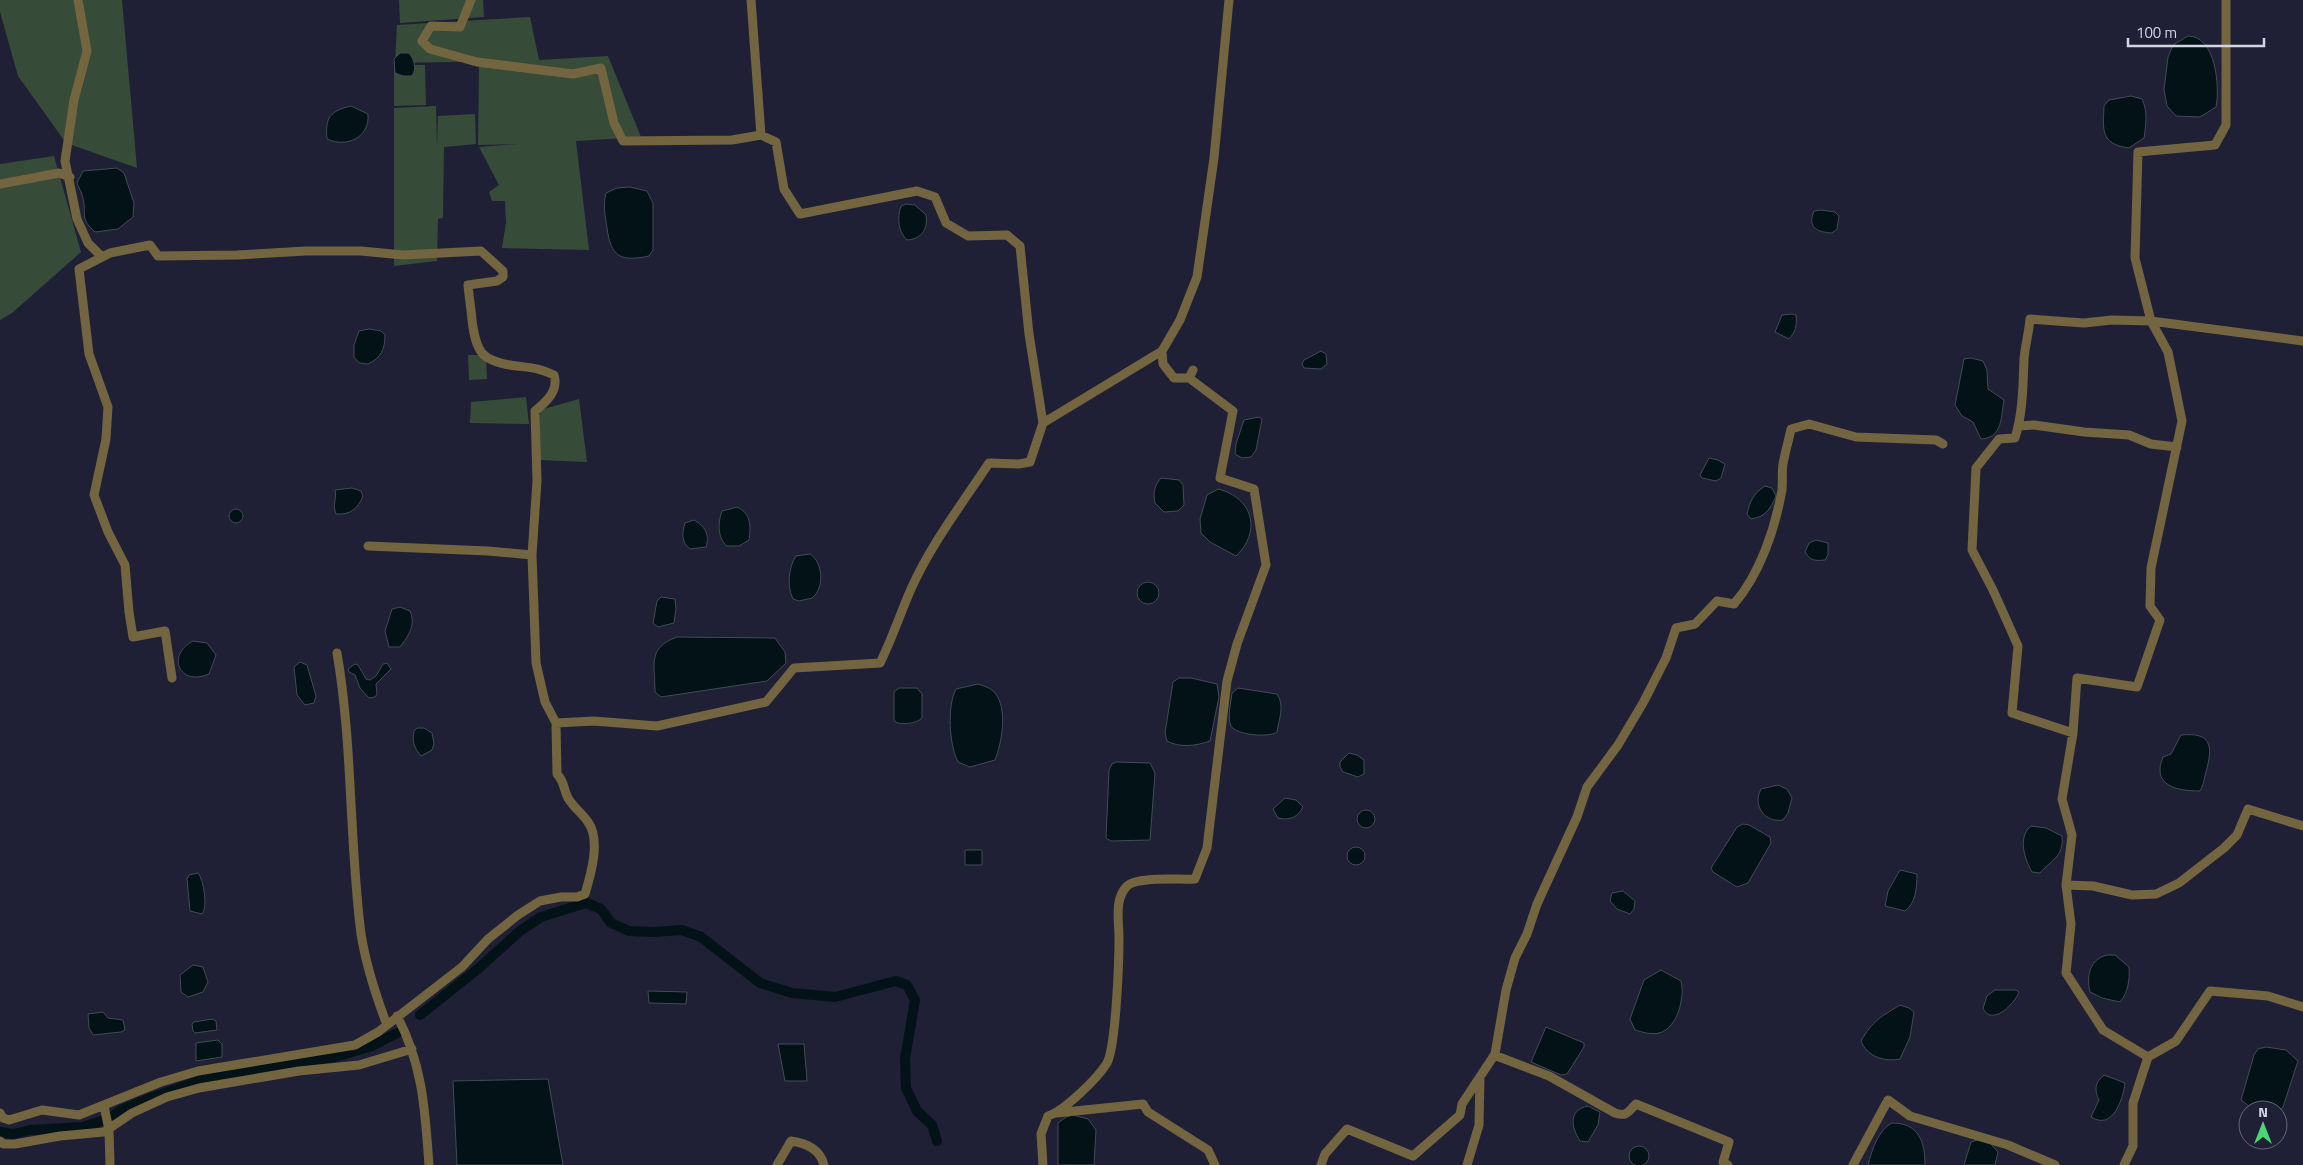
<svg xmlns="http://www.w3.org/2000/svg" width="2303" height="1165" font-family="'Titillium Web',sans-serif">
<rect width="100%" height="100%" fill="#1f2035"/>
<path fill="#374b39" d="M 0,0 L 122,0 L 137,168 L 66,143 L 18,76 L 0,12 Z
M 399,0 L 483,0 L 484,17 L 400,23 Z
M 530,17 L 539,60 L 608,56 L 641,137 L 576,141 L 589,250 L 502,248 L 506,223 L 505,201 L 492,201 L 489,192 L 499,185 L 479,147 L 518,144 L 478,145 L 479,63 L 507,61 L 395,63 L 397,25 Z
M 394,65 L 425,65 L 426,105 L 394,106 Z
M 436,106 L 437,147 L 438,116 L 475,114 L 476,144 L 444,147 L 443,218 L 438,219 L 437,261 L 394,266 L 394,108 Z
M 54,156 L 81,252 L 12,313 L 0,320 L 0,164 Z
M 468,355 L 486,355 L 487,379 L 469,380 Z
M 526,397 L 529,424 L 470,423 L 471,402 Z
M 579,399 L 587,462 L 540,460 L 540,410 Z"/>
<path fill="#031216" stroke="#424c54" d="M 2188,36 C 2216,36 2220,87 2216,107 L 2200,117 L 2176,116 L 2167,106 L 2164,90 L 2168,57 L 2173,45 Z
M 400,53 L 409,53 C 414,59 417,69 412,76 L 403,76 L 395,73 L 394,59 Z
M 2131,96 L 2142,99 C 2148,112 2146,124 2144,138 L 2129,148 C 2100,144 2103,130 2104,106 L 2109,100 Z
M 351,106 L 368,114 C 370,138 346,148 327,139 C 325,117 330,111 351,106 Z
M 117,168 L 124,173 L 134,203 L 133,217 L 118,229 L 95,232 C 79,218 87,215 83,198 C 82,193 79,188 77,183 L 83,171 Z
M 630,187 L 647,191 L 653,203 L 653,250 L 649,256 C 620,262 611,257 607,228 C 605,215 603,205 606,193 L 617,188 Z
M 906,204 L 915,205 L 926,215 C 928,229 922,239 907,240 C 898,232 897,217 901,206 Z
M 1821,210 L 1835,212 L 1839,216 L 1837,229 L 1832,233 C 1817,232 1807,228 1814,211 Z
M 1792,314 L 1796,315 C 1797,326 1796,331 1789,339 L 1775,332 L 1782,315 Z
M 369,329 L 381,331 L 385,335 C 385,349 381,358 368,364 L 359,363 L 354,357 L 354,345 L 359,331 Z
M 1321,351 L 1326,354 L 1327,364 L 1321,369 L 1304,368 L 1302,364 L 1304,360 Z
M 1971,358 L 1983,361 L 1987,370 L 1988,389 L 2004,400 C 2001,416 2003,438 1981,439 L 1973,422 L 1962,416 L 1955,405 L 1964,359 Z
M 1259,417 L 1262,419 L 1256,450 L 1251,457 L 1242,458 L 1235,454 L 1236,444 L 1244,420 Z
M 1709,458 L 1718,460 L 1725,464 L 1721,478 L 1716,481 L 1702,478 L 1700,475 Z
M 1161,478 L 1179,480 L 1183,485 L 1184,505 L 1178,511 L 1164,512 L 1155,503 C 1153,493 1154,486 1161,478 Z
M 1765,486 L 1772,488 L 1776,496 C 1770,510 1765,517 1751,519 L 1747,514 C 1750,501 1753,494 1765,486 Z
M 352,488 L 361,491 L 363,496 C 358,509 350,515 336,514 C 332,506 337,498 335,490 Z
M 1218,489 C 1253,498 1262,531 1236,556 L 1210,542 L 1201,533 L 1200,519 L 1207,495 Z
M 737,507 C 751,513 751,526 749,540 L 739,546 L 727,546 C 717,538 718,522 722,511 Z
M229 516a7 7 0 1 1 14 0a7 7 0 1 1-14 0Z
M 694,520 C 705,526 710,535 706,547 L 690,549 C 681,542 682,533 685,523 Z
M 1816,540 L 1828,543 L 1828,555 L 1825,560 C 1816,561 1810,561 1805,552 L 1809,543 Z
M 810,554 C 823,562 825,588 812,598 L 799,601 L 793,599 C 787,587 788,568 796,556 Z
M1137 593a11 11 0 1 1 22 0a11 11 0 1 1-22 0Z
M 661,597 L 675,599 L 676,609 L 674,623 L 658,627 L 653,623 L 657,601 Z
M 400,607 L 410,611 C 416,625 409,635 400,647 L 389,647 L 385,631 L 392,609 Z
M 677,637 L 775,638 L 785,652 L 786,663 L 767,681 L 661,697 L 655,692 C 655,664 647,648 677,637 Z
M 193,641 L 207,643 L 216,655 L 209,674 C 179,687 166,655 193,641 Z
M 300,662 L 307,665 L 316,696 L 314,703 L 305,705 L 297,695 L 294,667 Z
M 387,663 L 391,669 L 376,684 L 377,694 L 375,697 L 369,698 L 360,688 L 355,675 L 349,672 L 348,669 L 355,664 L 358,665 L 366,679 L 370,680 L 376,676 L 383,664 Z
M 1179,678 L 1191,678 L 1217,684 L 1219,697 L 1210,741 C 1196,746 1180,748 1167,741 L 1165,733 L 1173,682 Z
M 978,684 C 984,686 991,688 995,693 C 1008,709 1002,742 995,760 L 970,767 L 958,762 C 949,745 947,706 956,689 Z
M 899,688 L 917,688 L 922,694 L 922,718 C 915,724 907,724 897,723 L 894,720 L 894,692 Z
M 1238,688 L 1277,694 C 1285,705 1279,719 1277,732 C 1269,738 1236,735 1231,726 C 1227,718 1231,702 1232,693 Z
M 417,728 L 424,728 L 432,733 L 434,744 L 432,750 L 421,756 C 414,748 412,741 414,731 Z
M 2181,735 C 2212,732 2213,746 2206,772 C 2204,779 2204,784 2200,791 C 2177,791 2151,786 2163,757 L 2171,754 Z
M 1349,753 L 1357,755 L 1364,760 L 1364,774 L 1358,777 L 1343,772 L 1340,767 L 1340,762 Z
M 1116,762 L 1150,763 L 1155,773 L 1150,840 L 1111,841 L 1106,838 L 1109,770 L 1112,764 Z
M 1778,785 L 1787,789 L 1792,798 L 1788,813 L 1783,820 C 1765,823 1752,806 1761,789 Z
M 1285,798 L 1296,800 L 1303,807 C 1298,817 1290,821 1278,818 L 1273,809 Z
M1357 819a9 9 0 1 1 18 0a9 9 0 1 1-18 0Z
M 1743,824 L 1749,825 L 1770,837 L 1771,843 L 1748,883 L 1737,887 L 1713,872 L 1711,868 L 1737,827 Z
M 2031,826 L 2046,828 L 2062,836 C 2064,857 2052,859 2040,873 L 2032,872 C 2025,860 2017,837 2031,826 Z
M1347 856a9 9 0 1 1 18 0a9 9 0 1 1-18 0Z
M 965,850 L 982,850 L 982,865 L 965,865 Z
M 1900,870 L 1917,874 C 1917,887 1916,903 1905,911 L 1885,906 L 1888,891 Z
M 198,873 C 204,880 208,908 202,914 L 190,911 L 187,879 L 189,875 Z
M 1623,891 L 1635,901 L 1634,909 L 1630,914 L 1617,909 L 1610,901 L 1612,893 Z
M 2107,955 L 2115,955 L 2129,967 C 2130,979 2128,993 2120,1002 L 2102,998 L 2090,992 C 2086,976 2090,959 2107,955 Z
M 193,965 L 203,967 L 208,982 L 203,992 L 188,997 L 181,992 L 180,975 Z
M 1661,970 L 1681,981 C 1685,997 1678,1028 1659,1033 C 1651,1035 1642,1032 1635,1030 L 1630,1019 L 1644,980 Z
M 1995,990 L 2016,990 L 2019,992 C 2015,1004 1991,1027 1983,1008 L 1987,996 Z
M 648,991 L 687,992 L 686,1004 L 649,1003 Z
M 1900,1005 L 1909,1008 L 1914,1012 L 1910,1037 L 1900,1059 C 1885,1062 1867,1057 1861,1041 C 1873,1020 1881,1017 1900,1005 Z
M 103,1012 L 108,1018 L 123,1020 L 125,1030 L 121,1032 L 93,1035 L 89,1028 L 88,1014 Z
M 212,1019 L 216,1021 L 217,1030 L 195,1033 L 193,1031 L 192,1024 L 194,1022 Z
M 1546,1027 L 1584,1043 L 1584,1047 L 1567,1074 L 1561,1075 L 1531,1062 Z
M 218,1040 L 222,1044 L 222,1057 L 196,1061 L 196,1043 Z
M 778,1044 L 804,1044 L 807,1081 L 785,1081 Z
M 2266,1047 L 2286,1050 L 2298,1061 L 2283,1107 L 2278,1111 L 2249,1106 L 2241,1100 L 2254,1055 L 2258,1049 Z
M 2104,1075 L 2125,1083 C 2123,1099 2113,1131 2091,1117 L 2099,1100 C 2094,1090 2095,1082 2104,1075 Z
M 548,1079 L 563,1165 L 457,1165 L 453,1081 Z
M 1588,1106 L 1600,1112 L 1598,1125 L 1588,1142 L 1580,1141 C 1571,1127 1568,1110 1588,1106 Z
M 1073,1115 L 1088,1119 L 1096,1130 L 1094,1165 L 1058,1165 L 1058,1123 L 1066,1117 Z
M 1892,1123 C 1919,1123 1925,1142 1925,1165 L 1868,1165 C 1872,1150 1878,1130 1892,1123 Z
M 1977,1140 L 1989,1142 L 1998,1152 L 1995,1165 L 1964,1165 L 1971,1142 Z
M1629 1156a10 10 0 1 1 20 0a10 10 0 1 1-20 0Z"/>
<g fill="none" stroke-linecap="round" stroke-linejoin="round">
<path stroke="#031216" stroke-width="10" d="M 420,1015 L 479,968 L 520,931 L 541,917 L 586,903 L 601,909 L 611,923 L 629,931 L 653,932 L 682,930 L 701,937 L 760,983 L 792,993 L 835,997 L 896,981 L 907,985 L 915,1000 L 905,1059 L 906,1088 L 917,1111 L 932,1125 L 937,1141
M 0,1132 L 13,1134 L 30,1130 L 83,1127 L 110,1118 L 121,1110 L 145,1100 L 199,1081 L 283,1064 L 335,1057 L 372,1046 L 399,1032"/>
<path stroke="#746541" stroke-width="9" d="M 78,0 L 87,51 L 74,100 L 65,161 L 77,219 L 88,243 L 102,257
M 471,0 L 460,27 L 431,26 L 422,41 L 430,49 L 477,62 L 573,74 L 601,68 L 614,123 L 623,141 L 732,140 L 761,135 L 751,0
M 761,135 L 776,142 L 784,189 L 800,214 L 917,191 L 935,197 L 946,223 L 968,236 L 1007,235 L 1020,246 L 1029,334 L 1043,423
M 0,184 L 59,173 L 70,177
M 1162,351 L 1163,364 L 1174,378 L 1189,378 L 1193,370
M 2019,426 L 2034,425 L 2084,432 L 2129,435 L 2151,444 L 2177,447
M 368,546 L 488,551 L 532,555
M 337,653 C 353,746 349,841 361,934 C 366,965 376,996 387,1025
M 556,723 L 594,721 L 657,726 L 766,702 L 794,668 L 880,663 C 892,639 900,614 911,589 C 931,544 962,504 989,463 L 1019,464 L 1030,462 L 1043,423 L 1162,351 L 1180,320 L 1197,277 L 1214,158 L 1229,0
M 2073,733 L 2012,713 L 2018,646 L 1993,590 L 1972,550 L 1976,468 L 1999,439 L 2015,438 C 2023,413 2023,384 2024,359 C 2025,346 2029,332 2030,319 L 2084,323 L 2112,320 L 2151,321 L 2303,341
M 2066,885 L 2093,886 L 2132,895 L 2156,894 L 2179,883 L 2224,848 L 2237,835 L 2248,809 L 2303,826
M 397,1016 C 423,1065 425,1111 429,1165
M 1494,1055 L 1549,1076 L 1615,1113 C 1627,1117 1628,1112 1636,1104 L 1729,1142 L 1723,1162 L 1728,1165
M 2148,1057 L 2176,1041 L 2210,991 L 2268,996 L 2303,1007
M 104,1106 L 109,1130 L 110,1165
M 0,1113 L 3,1118 L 9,1120 L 42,1110 L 79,1115 L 161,1082 L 198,1071 L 355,1045 L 378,1032 L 462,967 L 488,939 L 518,915 L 540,901 L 561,897 L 577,897 L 585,894 C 591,874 601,840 588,822 C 582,813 573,807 568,798 C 563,789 565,782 557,774 L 556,723 L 545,702 L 536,663 L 532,555 L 537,481 L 535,411 C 546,402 559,391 554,375 C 539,368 533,368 517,366 C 482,362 476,353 472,320 C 471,308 469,297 468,285 L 497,281 L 503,277 L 503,271 L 481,251 L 403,255 L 361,251 L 306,251 L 237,255 L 158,256 L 150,245 L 110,253 L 79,269 L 89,354 L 108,407 L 106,439 L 94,495 L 108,532 L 125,565 L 129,612 L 133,637 L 165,631 L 172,678
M 1056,1113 L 1143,1104 L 1148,1112 L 1208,1150 L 1215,1165
M 0,1141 L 3,1144 L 15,1144 L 60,1136 L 104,1132 L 132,1113 L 167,1097 L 199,1088 L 299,1071 L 359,1065 L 412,1049
M 777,1165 L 791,1141 C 806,1143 820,1149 824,1165
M 1043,1165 L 1041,1134 L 1048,1116 C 1064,1111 1098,1078 1107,1063 C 1116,1046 1119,961 1119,938 C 1119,921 1114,899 1127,886 C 1137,876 1180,880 1195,879 L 1207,848 L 1227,681 L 1237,644 L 1266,565 L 1254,489 L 1220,478 L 1233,411 L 1189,378
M 1321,1165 L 1325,1154 L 1347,1129 L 1413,1156 L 1460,1115 L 1462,1104 L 1495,1054 L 1506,990 L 1515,958 L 1527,934 L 1537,904 L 1577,817 L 1587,787 L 1618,745 L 1643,703 L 1666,658 L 1676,628 L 1695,624 L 1717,601 L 1734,604 C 1760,574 1775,529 1782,490 C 1783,480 1781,469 1784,459 C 1786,449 1789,439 1791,429 L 1809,424 L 1856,437 L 1936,440 L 1943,444
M 1467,1165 L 1479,1125 L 1480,1077
M 1853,1165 L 1888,1100 L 1910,1116 L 2008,1145 L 2055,1165
M 2124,1165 L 2133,1146 L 2133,1103 L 2148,1057 L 2103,1030 L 2066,973 L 2071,924 L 2066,885 L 2072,835 L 2062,799 L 2073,733 L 2077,678 L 2137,687 L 2160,620 L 2150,606 L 2151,568 L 2182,421 L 2168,352 L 2151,321 L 2135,258 L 2138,152 L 2215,145 L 2226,125 L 2226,0"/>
</g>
<g transform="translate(2263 1125)"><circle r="24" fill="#1f2035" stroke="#67687b"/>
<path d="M0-4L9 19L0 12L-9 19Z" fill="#4bd677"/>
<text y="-8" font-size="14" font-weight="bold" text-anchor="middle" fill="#d4d5e4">N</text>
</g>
<path d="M2128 38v8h136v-8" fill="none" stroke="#d4d5e4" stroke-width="2.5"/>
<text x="2136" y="38" font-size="15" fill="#d4d5e4" stroke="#1f2035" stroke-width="4" paint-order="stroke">100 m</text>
</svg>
